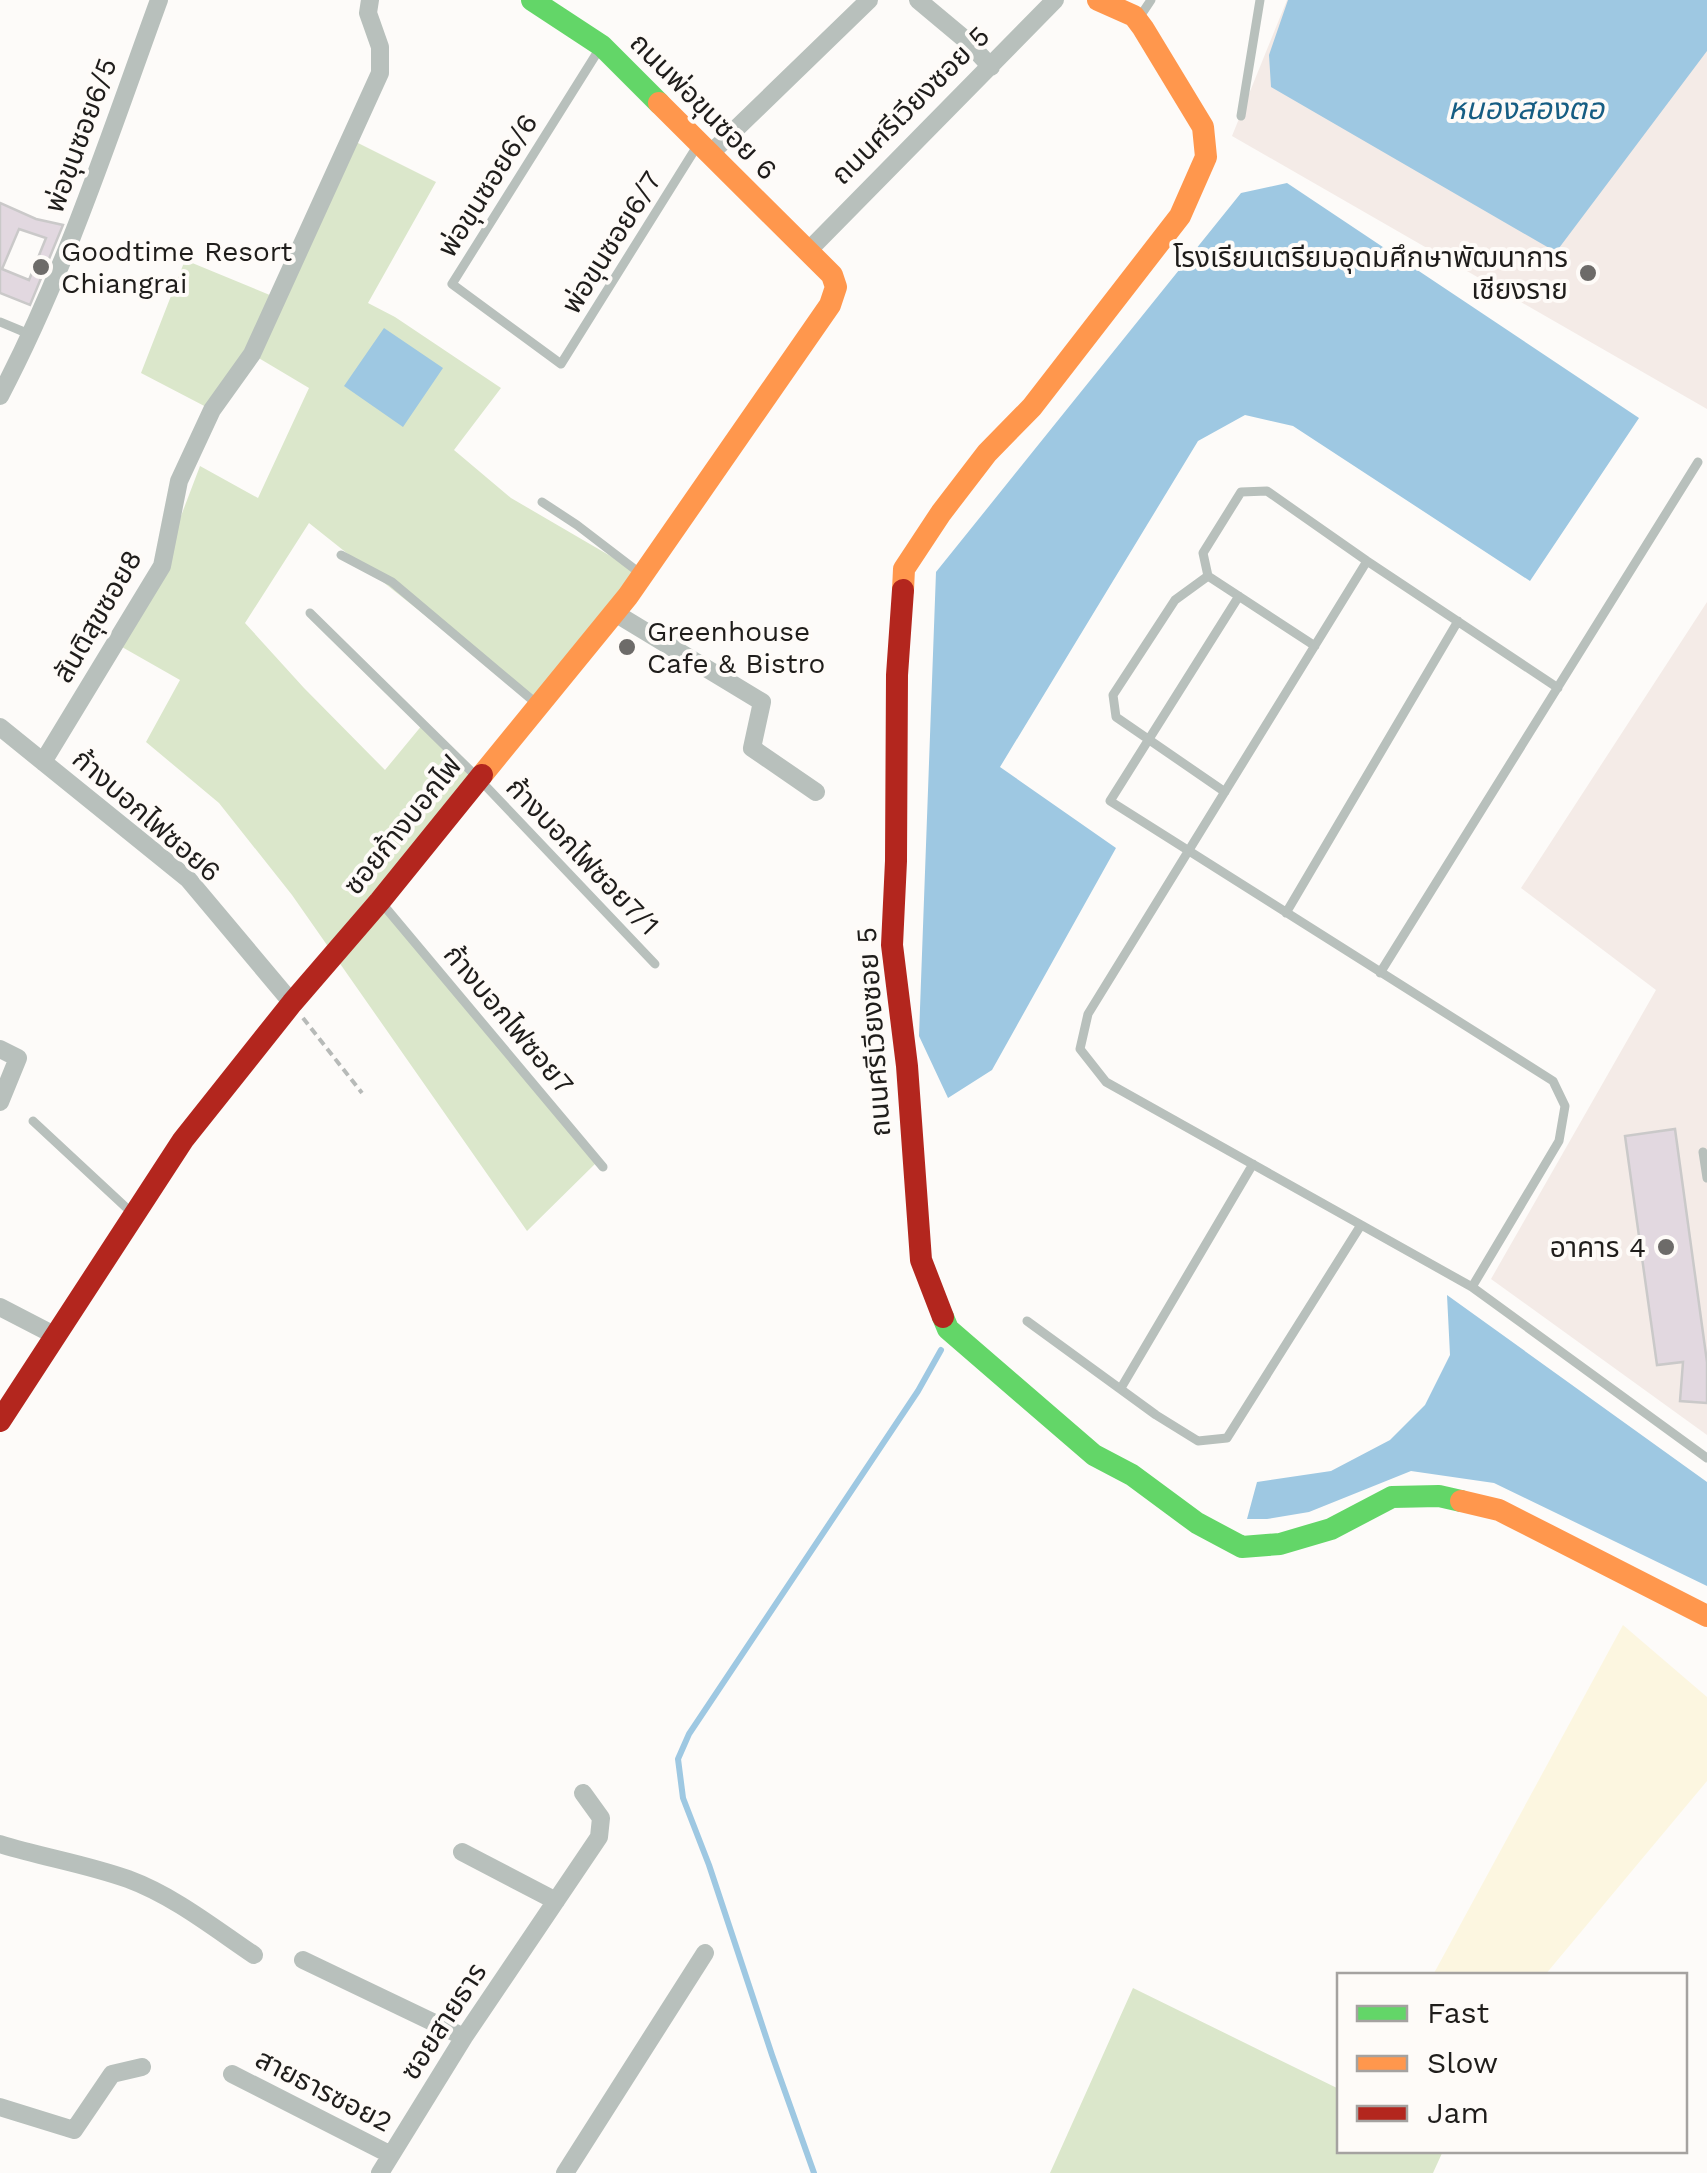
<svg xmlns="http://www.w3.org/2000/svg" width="1707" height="2173" font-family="'Work Sans','Noto Sans Thai',sans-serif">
<rect width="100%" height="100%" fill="#fdfbf9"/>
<path fill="#f4ebe7" d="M 1287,0 L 1707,0 L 1707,409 L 1232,136 Z
M 1707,602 L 1707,1435 L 1491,1279 L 1656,990 L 1521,888 Z"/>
<path fill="#dbe7cb" d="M 350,139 L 436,182 L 368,303 L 395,317 L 501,388 L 454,450 L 511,498 L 643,575 L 539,706 L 309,523 L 245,623 L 304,688 L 385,770 L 423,724 L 479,779 L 380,901 L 598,1161 L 527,1231 L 292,895 L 219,803 L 146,742 L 180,680 L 115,643 L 162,566 L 200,466 L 258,498 L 309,388 L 252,354 L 212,410 L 141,373 L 185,260 L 277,298 Z
M 1133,1988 L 1339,2089 L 1340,2150 L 1443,2151 L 1433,2173 L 1050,2173 Z"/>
<path fill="#fcf6e0" d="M 1623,1625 L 1707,1697 L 1707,1781 L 1545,1975 L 1433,1975 Z"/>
<path fill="#9ec8e2" d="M 1288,0 L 1707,0 L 1707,51 L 1556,252 L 1271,87 L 1269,55 Z
M 1287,183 L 1639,418 L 1530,581 L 1293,426 L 1245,415 L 1198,441 L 1000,767 L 1116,848 L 992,1070 L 948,1098 L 919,1036 L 936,572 L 1241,193 Z
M 384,328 L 443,368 L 403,427 L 344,386 Z
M 1447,1295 L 1707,1482 L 1707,1586 L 1494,1483 L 1411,1471 L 1309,1512 L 1267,1519 L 1247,1519 L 1257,1482 L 1331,1471 L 1390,1440 L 1425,1405 L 1450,1355 Z"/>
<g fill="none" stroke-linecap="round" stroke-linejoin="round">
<path stroke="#9ec8e2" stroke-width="6" d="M 814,2173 L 772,2055 L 709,1865 L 683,1798 L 678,1759 L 689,1734 L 918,1391 L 941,1350"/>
</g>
<path fill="#e2d8e0" stroke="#cac9c9" stroke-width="2.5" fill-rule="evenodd" d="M 0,203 L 36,219 L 63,225 L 30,305 L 0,293 ZM 19,229 L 46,238 L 29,280 L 2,269 Z
M 1675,1129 L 1707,1362 L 1707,1403 L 1680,1401 L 1683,1362 L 1657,1365 L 1625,1136 Z"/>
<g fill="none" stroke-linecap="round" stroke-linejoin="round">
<path stroke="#b7bab8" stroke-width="4" stroke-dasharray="8 5" stroke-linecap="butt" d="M 303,1018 L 362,1093"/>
<path stroke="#b8c0bc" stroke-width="9" d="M 1139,18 L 1151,0
M 600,48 L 452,284 L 561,364 L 699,143
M 1241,116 L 1260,0
M 0,322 L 29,334
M 542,502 L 577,525 L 641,574
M 341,555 L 392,582 L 537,704
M 1367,561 L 1088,1014 L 1080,1049 L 1106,1082 L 1472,1287 L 1707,1458
M 1208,576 L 1175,600 L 1113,695 L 1116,717 L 1225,792
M 1239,596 L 1110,801 L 1553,1081 L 1565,1106 L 1559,1141 L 1472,1287
M 310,613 L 479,779 L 655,964
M 1315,646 L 1208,576 L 1203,553 L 1241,492 L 1267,491 L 1367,561 L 1558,688
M 380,901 L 603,1167
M 1286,913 L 1458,621
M 1380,973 L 1698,462
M 33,1121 L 132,1213
M 1703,1152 L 1707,1178
M 1027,1321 L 1156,1415 L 1198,1441 L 1227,1438 L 1361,1225
M 1121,1388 L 1253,1164"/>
<path stroke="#b8c0bc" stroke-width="18" d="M 918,0 L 967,41 L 991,67
M 710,154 L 869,0
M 807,252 L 1055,0
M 0,396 C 66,270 110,134 159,0
M 615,613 L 762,702 L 752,748 L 816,792
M 0,727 L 188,879 L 292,1003
M 43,762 L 162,566 L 179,481 L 212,410 L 252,354 L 380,73 L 380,47 L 368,13 L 370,0
M 0,1049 L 18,1058 L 0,1102
M 0,1307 L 54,1335
M 0,1844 C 42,1857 86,1864 128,1879 C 174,1896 214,1928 254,1955
M 462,1852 L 556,1901
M 303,1960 L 464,2037
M 232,2074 L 391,2155
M 0,2107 L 74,2130 L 112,2074 L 142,2067
M 380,2173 L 464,2037 L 599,1837 L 601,1818 L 583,1793
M 565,2173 L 705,1953"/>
<path stroke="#63d668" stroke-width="22" d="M 532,0 L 602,46 L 659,103
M 943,1317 L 948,1329 L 1094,1455 L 1132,1475 L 1197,1523 L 1242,1547 L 1280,1544 L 1331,1529 L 1392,1497 L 1439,1496 L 1461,1501"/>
<path stroke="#ff974d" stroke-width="22" d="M 903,590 L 904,569 L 941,513 L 987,453 L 1032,407 L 1180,216 L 1206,157 L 1203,127 L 1143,28 L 1134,16 L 1098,0
M 482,775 L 628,596 L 830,305 L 836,287 L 832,275 L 659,103
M 1461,1501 L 1499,1510 L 1707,1616"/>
<path stroke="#b3261e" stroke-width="22" d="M 903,590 L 897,675 L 896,861 L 892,945 L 907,1066 L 921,1260 L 943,1317
M 0,1421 L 183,1140 L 292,1003 L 380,901 L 482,775"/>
</g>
<g fill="#6d6b69" stroke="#fefbf8" stroke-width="4">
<circle cx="41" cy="267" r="10"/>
<circle cx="1588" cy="273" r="10"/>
<circle cx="627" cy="647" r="10"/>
<circle cx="1666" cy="1247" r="10"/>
</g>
<g text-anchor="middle" stroke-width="8" stroke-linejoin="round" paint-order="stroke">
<g font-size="28" fill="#1f1d1b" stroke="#fefbf8">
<text transform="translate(910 105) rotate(-45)" y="10">ถนนศรีเวียงซอย 5</text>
<text transform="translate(704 106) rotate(45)" y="10">ถนนพ่อขุนซอย 6</text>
<text transform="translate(80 135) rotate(-70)" y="10">พ่อขุนซอย6/5</text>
<text transform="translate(487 185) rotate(-58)" y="10">พ่อขุนซอย6/6</text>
<text transform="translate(611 242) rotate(-58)" y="10">พ่อขุนซอย6/7</text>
<text transform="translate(97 616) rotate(-60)" y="10">สันติสุขซอย8</text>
<text transform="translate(147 815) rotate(41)" y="10">ก้างบอกไฟซอย6</text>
<text transform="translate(402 825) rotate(-51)" y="10">ซอยก้างบอกไฟ</text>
<text transform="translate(583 856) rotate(46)" y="10">ก้างบอกไฟซอย7/1</text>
<text transform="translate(509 1019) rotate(50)" y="10">ก้างบอกไฟซอย7</text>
<text transform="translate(873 1032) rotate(-94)" y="10">ถนนศรีเวียงซอย 5</text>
<text transform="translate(443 2021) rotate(-57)" y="10">ซอยสายธาร</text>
<text transform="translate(324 2090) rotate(27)" y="10">สายธารซอย2</text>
</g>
<g font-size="28" fill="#1f1d1b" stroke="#fefbf8" text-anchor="start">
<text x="61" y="261">Goodtime Resort<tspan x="61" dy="32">Chiangrai</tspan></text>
<text x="1568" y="267" text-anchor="end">โรงเรียนเตรียมอุดมศึกษาพัฒนาการ<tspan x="1568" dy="32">เชียงราย</tspan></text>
<text x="647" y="641">Greenhouse<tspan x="647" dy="32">Cafe &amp; Bistro</tspan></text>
<text x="1646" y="1257" text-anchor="end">อาคาร 4</text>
</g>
<g font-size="30" font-style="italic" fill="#165d83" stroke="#fefbf8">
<text x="1526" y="119">หนองสองตอ</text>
</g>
</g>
<rect x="1337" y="1973" width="350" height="180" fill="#fefbf8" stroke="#a5a2a0" stroke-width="2.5"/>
<rect x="1357" y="2006" width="50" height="15" fill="#63d668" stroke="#a5a2a0" stroke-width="2.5"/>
<text x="1427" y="2023" font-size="30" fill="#1f1d1b">Fast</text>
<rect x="1357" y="2056" width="50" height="15" fill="#ff974d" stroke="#a5a2a0" stroke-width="2.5"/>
<text x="1427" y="2073" font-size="30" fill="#1f1d1b">Slow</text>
<rect x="1357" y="2106" width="50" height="15" fill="#b3261e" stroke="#a5a2a0" stroke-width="2.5"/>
<text x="1427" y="2123" font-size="30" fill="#1f1d1b">Jam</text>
</svg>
